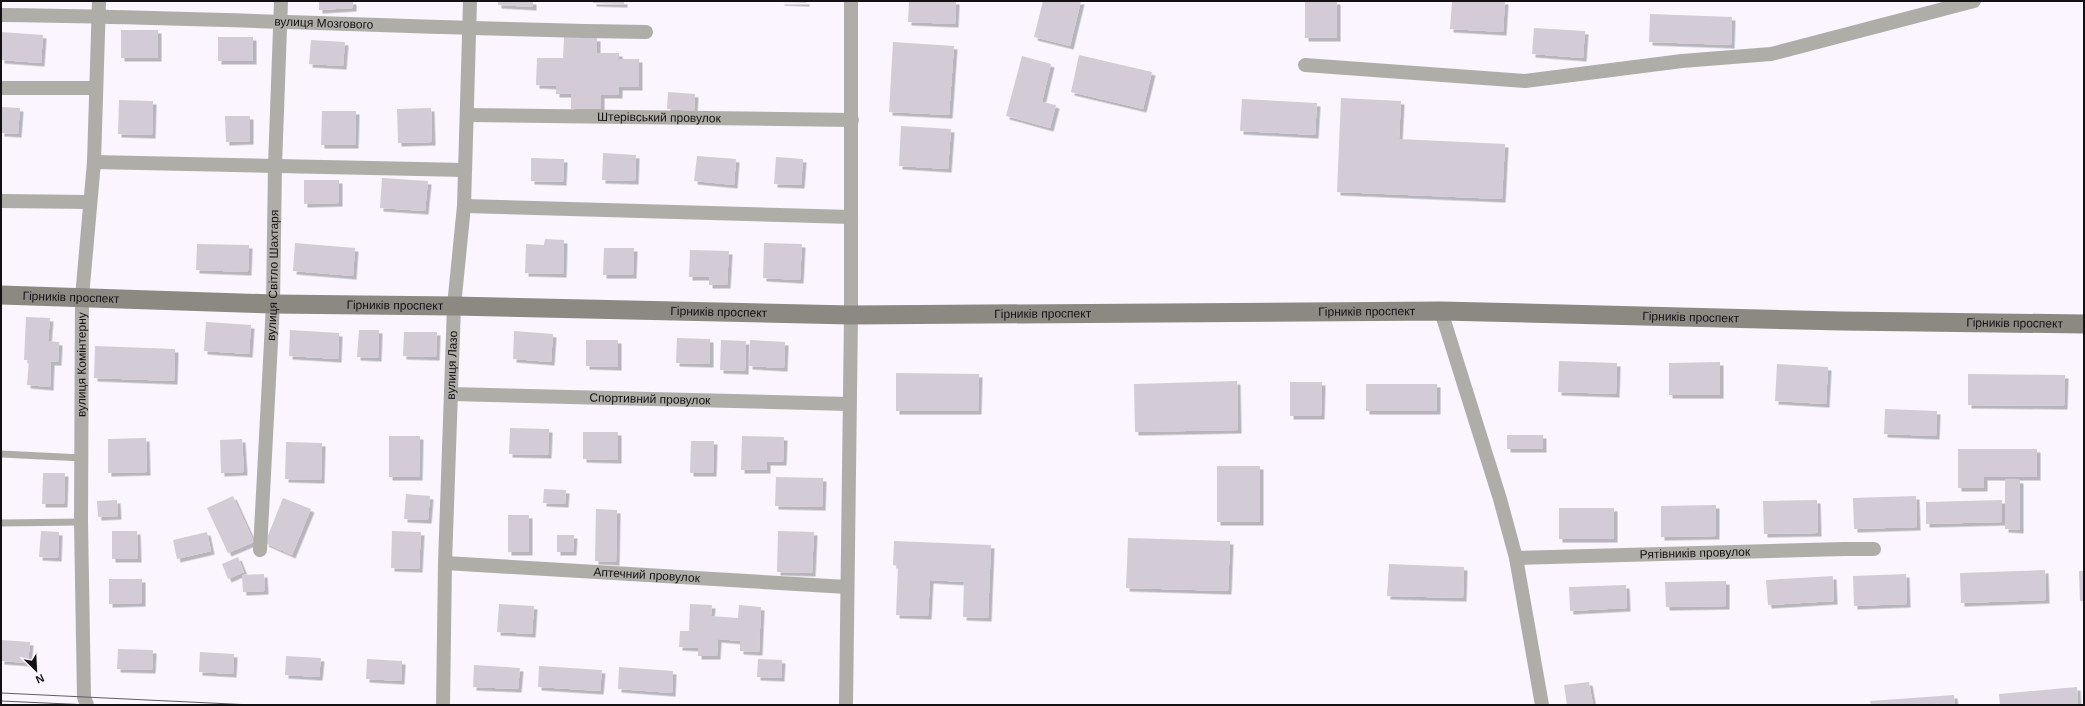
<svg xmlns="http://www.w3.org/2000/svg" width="2085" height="706" font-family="Arial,sans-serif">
<defs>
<filter id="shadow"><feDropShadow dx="3.5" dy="3.5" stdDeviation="0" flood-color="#0004"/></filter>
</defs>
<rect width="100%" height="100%" fill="#faf5fe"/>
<path fill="#d3ccd7" filter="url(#shadow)" d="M 319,1 L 353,1 L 353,8 L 319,10 Z
M 498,1 L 533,1 L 533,7 L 498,5 Z
M 593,1 L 624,1 L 624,4 L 593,3 Z
M 781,1 L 806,1 L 806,3 L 781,2 Z
M 909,1 L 956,1 L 955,24 L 908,22 Z
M 1043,1 L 1081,1 L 1070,46 L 1034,37 Z
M 1305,1 L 1337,1 L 1337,38 L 1305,38 Z
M 1452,1 L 1505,1 L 1503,32 L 1450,29 Z
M 1650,14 L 1732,17 L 1731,45 L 1649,42 Z
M 1534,28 L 1585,31 L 1583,58 L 1532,54 Z
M 121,30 L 158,30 L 158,58 L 121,58 Z
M 1,32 L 43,35 L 41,63 L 1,60 Z
M 218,37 L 253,37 L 253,61 L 218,61 Z
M 564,37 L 597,38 L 597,53 L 619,53 L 619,59 L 639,59 L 639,87 L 619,87 L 619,95 L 601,95 L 601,109 L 571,109 L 571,94 L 556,94 L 556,86 L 536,85 L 537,58 L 563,58 Z
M 311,40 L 345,42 L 343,66 L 309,64 Z
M 893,42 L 954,46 L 949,115 L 889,112 Z
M 1079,55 L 1152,72 L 1143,109 L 1071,92 Z
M 1022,56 L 1051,64 L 1042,102 L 1056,105 L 1050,128 L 1006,116 Z
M 668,92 L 695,94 L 694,111 L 667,109 Z
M 1341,98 L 1401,101 L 1399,139 L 1505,144 L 1502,199 L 1337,192 Z
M 1242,99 L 1317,103 L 1315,135 L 1240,131 Z
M 119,100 L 153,101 L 152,135 L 118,134 Z
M 1,107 L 20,108 L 18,134 L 1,133 Z
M 431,108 L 432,142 L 398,143 L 397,109 Z
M 322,111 L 356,111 L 355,145 L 321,145 Z
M 225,116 L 250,116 L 250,141 L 226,142 Z
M 901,126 L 951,129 L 948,169 L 899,166 Z
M 603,153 L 636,155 L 635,181 L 602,180 Z
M 697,156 L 736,159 L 734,185 L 694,181 Z
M 776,157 L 803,159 L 801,185 L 774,184 Z
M 531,158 L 564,159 L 563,182 L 531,181 Z
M 382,178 L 428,181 L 425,211 L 380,208 Z
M 304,180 L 339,180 L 339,203 L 304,204 Z
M 545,239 L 564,240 L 563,274 L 525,273 L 526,244 L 544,245 Z
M 295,243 L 355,248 L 353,276 L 293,271 Z
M 764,243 L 802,244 L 800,280 L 763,278 Z
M 197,244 L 249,245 L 248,272 L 196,270 Z
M 604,248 L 634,248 L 633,275 L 603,275 Z
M 690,250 L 729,251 L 727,285 L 709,285 L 709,277 L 689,277 Z
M 26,317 L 50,318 L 48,341 L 59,342 L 58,362 L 51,362 L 50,387 L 27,385 L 29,360 L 24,360 Z
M 206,322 L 251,325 L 249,354 L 204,351 Z
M 290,330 L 339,333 L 338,359 L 289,356 Z
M 359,330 L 379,330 L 378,358 L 357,357 Z
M 514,331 L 553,334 L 551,362 L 513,359 Z
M 404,332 L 437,332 L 436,357 L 403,356 Z
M 677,338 L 710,339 L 710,364 L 676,363 Z
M 586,340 L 618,340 L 618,367 L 586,366 Z
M 721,340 L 746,341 L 745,371 L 720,370 Z
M 750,340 L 785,342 L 784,368 L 749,366 Z
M 95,346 L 175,349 L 174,381 L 94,378 Z
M 1559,361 L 1617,363 L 1616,394 L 1558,392 Z
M 1720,362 L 1720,395 L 1669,395 L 1669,363 Z
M 1777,364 L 1828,367 L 1826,404 L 1775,401 Z
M 896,373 L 979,374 L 978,411 L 896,411 Z
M 1968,374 L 2065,375 L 2064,406 L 1968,405 Z
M 1237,381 L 1238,430 L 1135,432 L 1134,384 Z
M 1290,382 L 1322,382 L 1321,416 L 1290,416 Z
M 1366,384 L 1437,384 L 1437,411 L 1366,411 Z
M 1885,409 L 1937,411 L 1936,436 L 1884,434 Z
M 510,428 L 549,429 L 548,455 L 509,454 Z
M 583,432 L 618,432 L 618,460 L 583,459 Z
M 1507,435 L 1543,435 L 1543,449 L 1507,449 Z
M 389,436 L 420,436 L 419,477 L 389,477 Z
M 742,436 L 784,437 L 783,462 L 767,462 L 767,470 L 741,470 Z
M 146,438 L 147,472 L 108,473 L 108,439 Z
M 242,439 L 244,472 L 221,473 L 220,440 Z
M 691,441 L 714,441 L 713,473 L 690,473 Z
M 286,442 L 322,443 L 321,480 L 285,479 Z
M 1958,449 L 2037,449 L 2037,477 L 1984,477 L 1984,488 L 1958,488 Z
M 1217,466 L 1260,466 L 1260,522 L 1217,522 Z
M 43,473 L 65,473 L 64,504 L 42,504 Z
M 776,477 L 823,478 L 822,507 L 775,506 Z
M 2005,479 L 2020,480 L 2020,530 L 2005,529 Z
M 544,489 L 566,490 L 565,504 L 543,503 Z
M 406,494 L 430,496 L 428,520 L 404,519 Z
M 233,496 L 254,542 L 228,553 L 207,508 Z
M 1916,496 L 1917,527 L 1854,529 L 1853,498 Z
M 283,498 L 311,509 L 292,555 L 265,543 Z
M 117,500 L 118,516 L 98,517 L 97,501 Z
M 1817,500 L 1818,533 L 1764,534 L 1763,501 Z
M 2002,500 L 2002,522 L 1926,524 L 1926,502 Z
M 1716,505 L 1716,536 L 1661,537 L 1661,506 Z
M 1559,508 L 1614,508 L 1614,539 L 1559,539 Z
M 596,509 L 617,510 L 616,562 L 595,561 Z
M 508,515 L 529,515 L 529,552 L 508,552 Z
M 41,531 L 59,532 L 58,558 L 39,557 Z
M 112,531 L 137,531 L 138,559 L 112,559 Z
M 392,531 L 421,532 L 419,569 L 391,568 Z
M 778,531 L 814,532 L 812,573 L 777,572 Z
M 207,532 L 211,551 L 177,559 L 173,540 Z
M 557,535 L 574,535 L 573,552 L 557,552 Z
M 1128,538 L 1230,541 L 1228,591 L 1126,588 Z
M 894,541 L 991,545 L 988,618 L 963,617 L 964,582 L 930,580 L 928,616 L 896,615 L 898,566 L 893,565 Z
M 238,557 L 244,572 L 228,579 L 222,564 Z
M 1389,564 L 1464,567 L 1463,598 L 1387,596 Z
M 2045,570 L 2046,600 L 1961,603 L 1960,573 Z
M 2079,571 L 2084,571 L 2084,601 L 2080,601 Z
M 264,574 L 265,591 L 243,592 L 242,575 Z
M 1906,574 L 1907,604 L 1854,606 L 1853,576 Z
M 1833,576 L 1834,601 L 1768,605 L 1766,580 Z
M 109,579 L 142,579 L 142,603 L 109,604 Z
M 1726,581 L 1726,606 L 1666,607 L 1665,582 Z
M 1626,585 L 1627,608 L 1570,611 L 1569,587 Z
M 499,604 L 534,606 L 532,634 L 497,632 Z
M 690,604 L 712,605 L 711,616 L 738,618 L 739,605 L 761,607 L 759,652 L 740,651 L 740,641 L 718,639 L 717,656 L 698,656 L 698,648 L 679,647 L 680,631 L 689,631 Z
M 1,640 L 30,642 L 28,663 L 1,661 Z
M 118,649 L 153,650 L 152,670 L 117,669 Z
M 200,652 L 234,654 L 233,674 L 199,672 Z
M 286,656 L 321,658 L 319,677 L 285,675 Z
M 367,659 L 402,661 L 401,681 L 366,679 Z
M 758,659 L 782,660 L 781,678 L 757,677 Z
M 474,665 L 520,668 L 518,689 L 473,687 Z
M 539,666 L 602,670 L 600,691 L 538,687 Z
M 619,667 L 673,671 L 672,693 L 618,689 Z
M 1589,682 L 1593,705 L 1567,705 L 1564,685 Z
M 2077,687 L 2078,705 L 2000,705 L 1999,694 Z
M 1954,695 L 1955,705 L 1871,705 L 1870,701 Z"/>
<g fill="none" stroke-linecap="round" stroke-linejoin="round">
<path stroke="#afada8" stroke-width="7" d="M 1,454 L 82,458
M 1,523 L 81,522"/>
<g stroke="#afada8" stroke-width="14">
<path id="s1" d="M 1,15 C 216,17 431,29 646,32"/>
<path d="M 1305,65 L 1525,81 L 1682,61 L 1771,54 L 1974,1"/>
<path d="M 1,88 L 96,88"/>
<path id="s2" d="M 467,115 L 852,120"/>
<path d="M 94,162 L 465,170"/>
<path d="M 1,201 L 90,202"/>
<path d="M 464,206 L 851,217"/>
<path d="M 1441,311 L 1500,499 L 1516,558 L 1542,705"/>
<path id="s3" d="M 451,394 L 849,404"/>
<path id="s4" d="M 260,550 L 273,304 L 275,166 L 281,1"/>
<path id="s5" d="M 1516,558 L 1844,549 L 1874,549"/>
<path id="s6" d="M 445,563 L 847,587"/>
<path id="s7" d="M 87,705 L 84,697 L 81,522 L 82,297 L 94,162 L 99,1"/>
<path id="s8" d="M 443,705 L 445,563 L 454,306 L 464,206 L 470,1"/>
<path d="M 846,705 L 851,315 L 851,1"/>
</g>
<path stroke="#8c8982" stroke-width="19" id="s9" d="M 1,295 L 273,304 L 454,306 L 851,315 L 1441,311 L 1842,321 L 2084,324"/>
<path stroke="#615d63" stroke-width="1" d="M 1,693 L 252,705
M 1,701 L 90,705"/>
</g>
<g text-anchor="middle" stroke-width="4" stroke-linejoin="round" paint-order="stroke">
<g font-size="12" fill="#141115" stroke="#faf5fe">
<text dy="4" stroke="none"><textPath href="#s1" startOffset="323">вулиця Мозгового</textPath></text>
<text dy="4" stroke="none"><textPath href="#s2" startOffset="192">Штерівський провулок</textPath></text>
<text dy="4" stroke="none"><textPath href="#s4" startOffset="275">вулиця Світло Шахтаря</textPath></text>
<text dy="4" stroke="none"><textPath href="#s9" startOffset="70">Гірників проспект</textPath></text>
<text dy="4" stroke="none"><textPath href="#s9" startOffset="394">Гірників проспект</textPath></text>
<text dy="4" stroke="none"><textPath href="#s9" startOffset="1366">Гірників проспект</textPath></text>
<text dy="4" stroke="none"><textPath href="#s9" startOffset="718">Гірників проспект</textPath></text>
<text dy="4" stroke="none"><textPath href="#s9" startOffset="1042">Гірників проспект</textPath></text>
<text dy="4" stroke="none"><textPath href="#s9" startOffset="1690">Гірників проспект</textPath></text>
<text dy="4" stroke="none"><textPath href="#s9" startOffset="2014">Гірників проспект</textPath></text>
<text dy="4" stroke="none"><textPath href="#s7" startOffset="341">вулиця Комінтерну</textPath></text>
<text dy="4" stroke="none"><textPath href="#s8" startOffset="340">вулиця Лазо</textPath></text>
<text dy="4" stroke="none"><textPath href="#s3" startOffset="199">Спортивний провулок</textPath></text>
<text dy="4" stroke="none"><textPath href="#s5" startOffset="179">Рятівників провулок</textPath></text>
<text dy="4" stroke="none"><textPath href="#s6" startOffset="202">Аптечний провулок</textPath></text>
</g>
</g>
<rect width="2085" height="706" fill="none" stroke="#141115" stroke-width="4"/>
<g transform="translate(36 670) rotate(156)" stroke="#faf5fe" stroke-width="3" paint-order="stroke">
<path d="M0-3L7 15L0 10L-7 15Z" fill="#141115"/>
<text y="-6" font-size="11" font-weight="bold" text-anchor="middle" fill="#141115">N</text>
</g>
</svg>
